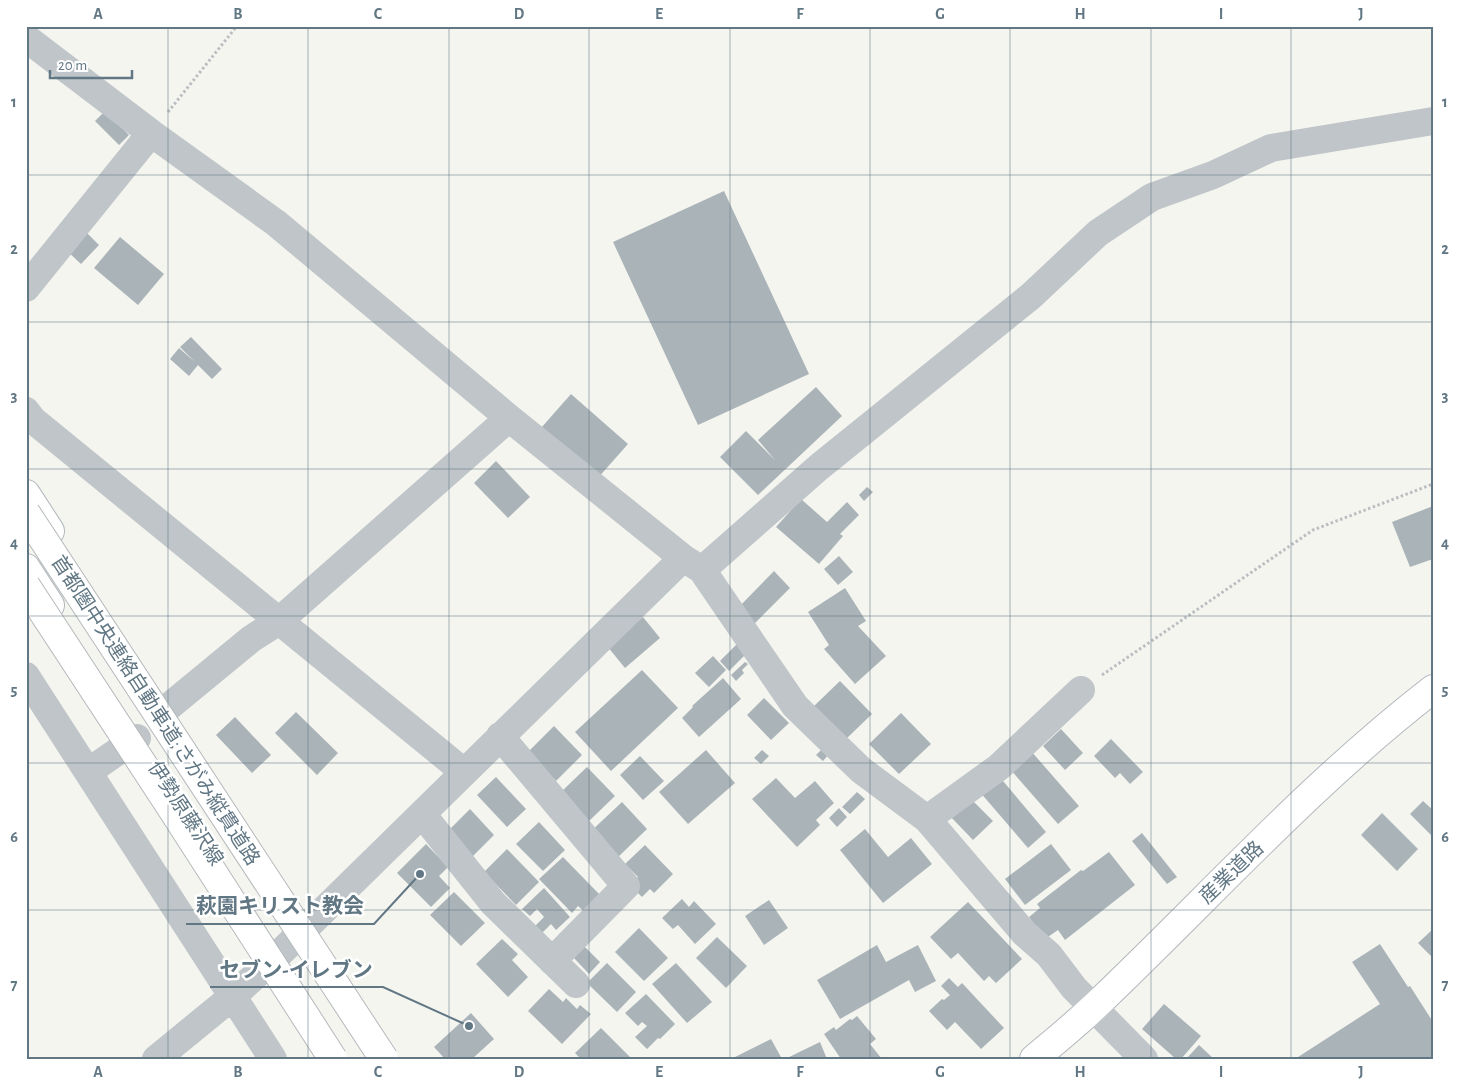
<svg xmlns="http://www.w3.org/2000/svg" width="1459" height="1085" font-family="'Alegreya Sans','Noto Sans JP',sans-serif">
<rect width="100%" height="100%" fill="#f5f5f0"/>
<path fill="#aab4b8" d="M 105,111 L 129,135 L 119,145 L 95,121 Z
M 724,191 L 809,374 L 698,425 L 613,242 Z
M 84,230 L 99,245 L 81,264 L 65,249 Z
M 120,237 L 164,274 L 138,305 L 94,268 Z
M 191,337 L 222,369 L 212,379 L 198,365 L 189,376 L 170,359 L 179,348 L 195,362 L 180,347 Z
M 816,387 L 842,416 L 758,495 L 720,457 L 746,431 L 775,460 L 758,440 Z
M 571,394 L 628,444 L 597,479 L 541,428 Z
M 496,461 L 530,497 L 508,518 L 474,483 Z
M 867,487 L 873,492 L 864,501 L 859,495 Z
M 801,499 L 827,522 L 847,502 L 859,515 L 840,534 L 843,536 L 819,564 L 776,527 Z
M 1433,506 L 1433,559 L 1410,567 L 1392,522 Z
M 839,556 L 853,572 L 838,585 L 824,569 Z
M 774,571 L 790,588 L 752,626 L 736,610 Z
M 845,588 L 866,621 L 858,626 L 886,656 L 855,684 L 824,649 L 829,645 L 808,612 Z
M 643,617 L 660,638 L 625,668 L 607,646 Z
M 738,643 L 747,653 L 729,671 L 720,661 Z
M 713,656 L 726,670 L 709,687 L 695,673 Z
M 745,662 L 748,664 L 742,670 L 744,673 L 736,681 L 731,675 Z
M 642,670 L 678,708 L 611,771 L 575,732 Z
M 723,678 L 741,699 L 699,737 L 682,718 L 693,707 L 692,706 Z
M 840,681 L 872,714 L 846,739 L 814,706 Z
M 764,698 L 789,723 L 771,740 L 747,715 Z
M 296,712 L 338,753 L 317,775 L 275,733 Z
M 901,713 L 931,744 L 899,774 L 869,744 Z
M 235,717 L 271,755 L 252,773 L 216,735 Z
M 554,726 L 582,755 L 556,781 L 528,752 Z
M 1061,729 L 1083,753 L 1065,770 L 1043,746 Z
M 1111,739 L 1143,772 L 1130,784 L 1120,773 L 1115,778 L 1094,756 Z
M 823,748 L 829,754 L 823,761 L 816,755 Z
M 706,750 L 735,783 L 688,824 L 659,792 Z
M 762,750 L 769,756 L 761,764 L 754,758 Z
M 1031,751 L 1079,806 L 1058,824 L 1010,769 Z
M 640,756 L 664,781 L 643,800 L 620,775 Z
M 587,767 L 615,796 L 589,821 L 561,792 Z
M 998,775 L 1046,832 L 1028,848 L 979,791 Z
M 496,777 L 526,809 L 507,827 L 477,795 Z
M 776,778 L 795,798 L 815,781 L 834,803 L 816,820 L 820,825 L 797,847 L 752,799 Z
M 857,792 L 865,799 L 850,814 L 842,807 Z
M 968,796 L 993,821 L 973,840 L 948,814 Z
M 1423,801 L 1433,810 L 1433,837 L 1410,814 Z
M 622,802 L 647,829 L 614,861 L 588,834 Z
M 839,808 L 847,817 L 837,827 L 829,818 Z
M 470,809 L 494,835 L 473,856 L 449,830 Z
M 1382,813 L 1418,849 L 1397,871 L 1361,835 Z
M 539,822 L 565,850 L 543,871 L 516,844 Z
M 865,829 L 888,857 L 911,838 L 932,864 L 883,903 L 840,850 Z
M 1142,833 L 1177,877 L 1167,884 L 1132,841 Z
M 426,844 L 448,867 L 439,876 L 450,888 L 431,907 L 397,873 Z
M 1051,844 L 1071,870 L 1025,905 L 1005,879 Z
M 645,845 L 673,874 L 654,893 L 650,889 L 642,897 L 630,885 L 638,877 L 625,864 Z
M 507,849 L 539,882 L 516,905 L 484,872 Z
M 1109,852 L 1135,885 L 1065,940 L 1058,930 L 1045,939 L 1029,917 L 1040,908 L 1037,904 L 1081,870 L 1083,871 Z
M 563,857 L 601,896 L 585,912 L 578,906 L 572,913 L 539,879 Z
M 544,888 L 570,917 L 556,930 L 551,924 L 540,935 L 533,928 L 544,917 L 537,909 L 530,916 L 522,909 Z
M 454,892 L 485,923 L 461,946 L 430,915 Z
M 682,899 L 689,907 L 694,901 L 716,924 L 695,944 L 678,925 L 673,929 L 662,918 Z
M 769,900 L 788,928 L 764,945 L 745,916 Z
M 968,902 L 1022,959 L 996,983 L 989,976 L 984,981 L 958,953 L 951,959 L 930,937 Z
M 639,928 L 668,958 L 644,981 L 615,952 Z
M 1433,929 L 1433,958 L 1418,943 Z
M 717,937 L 747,966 L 726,988 L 696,958 Z
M 502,939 L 518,954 L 512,960 L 528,977 L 508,997 L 476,964 Z
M 1380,944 L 1408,987 L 1410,986 L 1433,1022 L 1433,1059 L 1295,1059 L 1380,1004 L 1352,962 Z
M 877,945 L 886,962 L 918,945 L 936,981 L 915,992 L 909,980 L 840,1019 L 817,980 Z
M 584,946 L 600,962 L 589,974 L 573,957 Z
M 607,963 L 636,992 L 617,1012 L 587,983 Z
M 676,963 L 712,1002 L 687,1023 L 652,984 Z
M 949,978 L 958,987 L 962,983 L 1004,1028 L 981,1049 L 955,1022 L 947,1030 L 929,1011 L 942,999 L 944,1000 L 950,995 L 941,986 Z
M 549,989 L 563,1002 L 566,998 L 577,1009 L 580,1005 L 591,1014 L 562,1044 L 528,1011 Z
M 646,994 L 675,1024 L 660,1039 L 658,1038 L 647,1049 L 635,1037 L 647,1026 L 642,1022 L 638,1026 L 625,1013 Z
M 1164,1004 L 1201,1036 L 1181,1059 L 1176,1059 L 1142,1029 Z
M 471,1013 L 494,1039 L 472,1059 L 445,1059 L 434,1047 Z
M 857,1016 L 876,1039 L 870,1044 L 882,1059 L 841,1059 L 824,1034 L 834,1027 L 836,1030 L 850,1019 L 852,1020 Z
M 601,1028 L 632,1059 L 581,1059 L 575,1053 Z
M 771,1039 L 782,1059 L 731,1059 Z
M 820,1042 L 827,1059 L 785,1059 Z
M 1199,1045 L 1214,1059 L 1186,1059 Z"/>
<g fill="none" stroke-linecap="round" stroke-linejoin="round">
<defs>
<path id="major" d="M 26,494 L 50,531
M 26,568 L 50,605
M 1034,1059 C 1054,1042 1075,1025 1094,1007 C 1206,901 1310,784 1433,689"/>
</defs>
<use href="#major" stroke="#b2b8bc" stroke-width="30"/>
<path stroke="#bbbec0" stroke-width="3" stroke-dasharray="2.5 2.5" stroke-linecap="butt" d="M 168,112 L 237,26
M 1102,675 L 1313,530 L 1433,484"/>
<path stroke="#bfc5c8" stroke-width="28" d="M 26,38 L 151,133 L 276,223 L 509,418 L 683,558 L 702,570 L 795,706 L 861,770 L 927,819 L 1024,933 L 1049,955 L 1074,988 L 1144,1059
M 26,288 L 151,133
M 26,411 L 33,420 L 464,772
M 702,570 L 819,467 L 1031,296 L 1098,233 L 1152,197 L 1213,175 L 1271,148 L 1433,121
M 26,676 L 273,1059
M 166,709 L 251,639 L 279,621 L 509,418
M 500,736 L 626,886 L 552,961
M 88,772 L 137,738
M 422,814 L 493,903 L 576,984
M 927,819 L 999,767 L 1081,690
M 156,1059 L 233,996 L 278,955 L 683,558"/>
<use href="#major" stroke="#fff" stroke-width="28"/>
<defs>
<path id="highway-bridge" d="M 26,513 L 384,1059
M 26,586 L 174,812 L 333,1059"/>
</defs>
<use href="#highway-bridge" stroke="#b4b9bb" stroke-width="30" stroke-linecap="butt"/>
<use href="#highway-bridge" stroke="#fff" stroke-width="28"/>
</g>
<path fill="none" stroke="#617784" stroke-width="1" stroke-opacity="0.55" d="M 168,26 L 168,1059M 308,26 L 308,1059M 449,26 L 449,1059M 589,26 L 589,1059M 730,26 L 730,1059M 870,26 L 870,1059M 1010,26 L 1010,1059M 1151,26 L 1151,1059M 1291,26 L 1291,1059M 26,175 L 1433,175M 26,322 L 1433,322M 26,469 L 1433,469M 26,616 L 1433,616M 26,763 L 1433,763M 26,910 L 1433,910"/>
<g text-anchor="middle" stroke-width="5" stroke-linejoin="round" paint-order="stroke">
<g font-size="20" fill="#617784" stroke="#fff">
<text transform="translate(156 710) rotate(57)" y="7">首都圏中央連絡自動車道;さがみ縦貫道路</text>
<text transform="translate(186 813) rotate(57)" y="7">伊勢原藤沢線</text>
<text transform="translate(1231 872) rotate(-44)" y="7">産業道路</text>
</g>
</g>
<path fill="none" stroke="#617784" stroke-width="2" d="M420 874L374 924H186M469 1026L383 987H210"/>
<g fill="#617784" stroke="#fff" stroke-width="2">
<circle cx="420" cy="874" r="5"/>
<circle cx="469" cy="1026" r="5"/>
</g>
<g font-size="21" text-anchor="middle" font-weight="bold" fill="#617784" stroke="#fff" stroke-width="5" stroke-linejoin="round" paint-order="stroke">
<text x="280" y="913">萩園キリスト教会</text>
<text x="296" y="977">セブン-イレブン</text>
</g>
<rect width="1459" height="1085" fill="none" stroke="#ffffff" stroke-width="55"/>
<path d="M50 70v8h82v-8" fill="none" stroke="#617784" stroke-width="2.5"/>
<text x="58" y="70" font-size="15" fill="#617784" stroke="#ffffff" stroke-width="4" paint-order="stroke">20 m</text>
<rect x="28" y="28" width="1404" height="1030" fill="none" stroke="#617784" stroke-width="2"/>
<g font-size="16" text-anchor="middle" font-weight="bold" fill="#617784">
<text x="98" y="19">A</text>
<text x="238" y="19">B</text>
<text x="378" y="19">C</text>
<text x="519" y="19">D</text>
<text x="659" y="19">E</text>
<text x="800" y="19">F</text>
<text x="940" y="19">G</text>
<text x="1080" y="19">H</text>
<text x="1221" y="19">I</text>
<text x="1361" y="19">J</text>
<text x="14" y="107">1</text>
<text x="1445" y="107">1</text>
<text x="14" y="254">2</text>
<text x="1445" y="254">2</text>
<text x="14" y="401">3</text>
<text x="1445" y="401">3</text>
<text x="14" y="548">4</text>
<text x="1445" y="548">4</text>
<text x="14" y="695">5</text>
<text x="1445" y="695">5</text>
<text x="14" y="842">6</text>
<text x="1445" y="842">6</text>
<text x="14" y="990">7</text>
<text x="1445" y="990">7</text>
<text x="98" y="1077">A</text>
<text x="238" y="1077">B</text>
<text x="378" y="1077">C</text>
<text x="519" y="1077">D</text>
<text x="659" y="1077">E</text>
<text x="800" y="1077">F</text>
<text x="940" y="1077">G</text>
<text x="1080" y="1077">H</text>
<text x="1221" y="1077">I</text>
<text x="1361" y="1077">J</text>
</g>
</svg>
